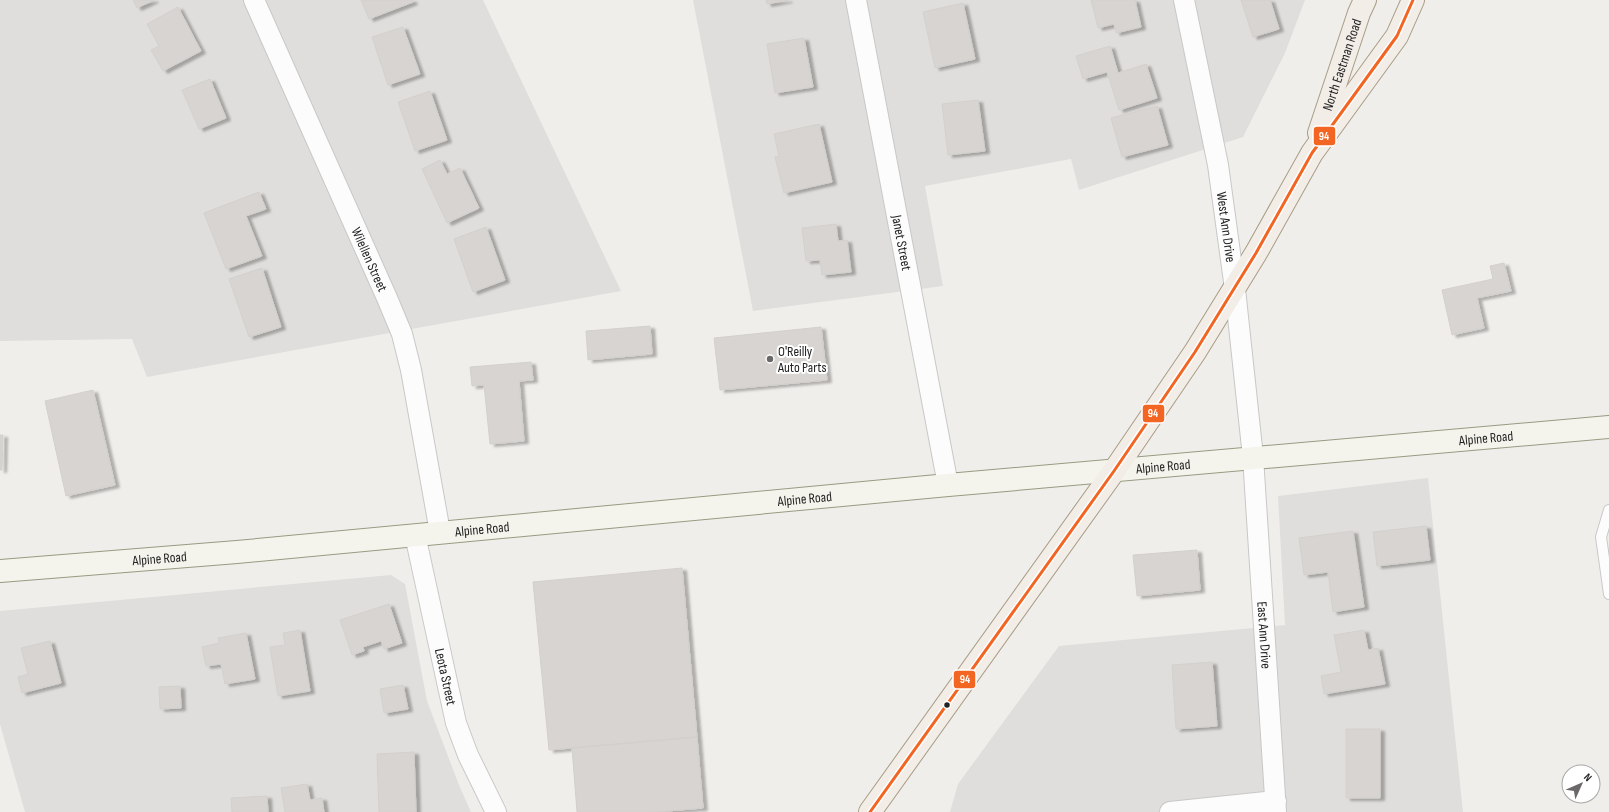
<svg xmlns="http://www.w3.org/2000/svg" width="1609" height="812" font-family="'Sofia Sans Condensed',sans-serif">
<defs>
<filter id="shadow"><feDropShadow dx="4.5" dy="2.5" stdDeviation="1" flood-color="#0004"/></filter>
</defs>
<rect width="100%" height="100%" fill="#f0eeeb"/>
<path fill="#dfdedc" d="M 0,0 L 483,0 L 621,291 L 147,377 L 132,339 L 0,341 Z
M 693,0 L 1305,0 L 1285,53 L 1243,137 L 1079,190 L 1071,159 L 925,186 L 943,286 L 753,311 Z
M 1428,478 L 1463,812 L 950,812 L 958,784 L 1059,646 L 1285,625 L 1278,496 Z
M 391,575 L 405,584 L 427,701 L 459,785 L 471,812 L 25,812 L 0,724 L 0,611 Z"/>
<path fill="#d7d4d2" stroke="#d3d0cc" filter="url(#shadow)" d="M 133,0 L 154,0 L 137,8 Z
M 361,0 L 412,0 L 413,2 L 369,19 Z
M 766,0 L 788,0 L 767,4 Z
M 1091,0 L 1135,0 L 1141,27 L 1116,33 L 1114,24 L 1098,28 Z
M 1241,0 L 1270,0 L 1279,29 L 1253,37 Z
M 963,3 L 975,59 L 935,68 L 923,12 Z
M 178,7 L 201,51 L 163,71 L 151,50 L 159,46 L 147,24 Z
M 403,27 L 420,74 L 388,85 L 372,37 Z
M 804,38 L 813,87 L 775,93 L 767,44 Z
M 1110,46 L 1118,73 L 1146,64 L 1157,98 L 1119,110 L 1107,72 L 1083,79 L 1076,56 Z
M 210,79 L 226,118 L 199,129 L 182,90 Z
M 430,91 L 447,140 L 415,151 L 398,102 Z
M 978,100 L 985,151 L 948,155 L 942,104 Z
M 1157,106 L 1168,145 L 1122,157 L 1111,118 Z
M 819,124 L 832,182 L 784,193 L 775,157 L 779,156 L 774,134 Z
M 440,160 L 447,174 L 460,168 L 479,208 L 447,223 L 422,169 Z
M 259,192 L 266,209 L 246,216 L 262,256 L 226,269 L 204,213 Z
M 836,224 L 838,241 L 847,240 L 851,272 L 822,275 L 820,260 L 806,261 L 802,228 Z
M 486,227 L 505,280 L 473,292 L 454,239 Z
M 1504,263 L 1511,291 L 1477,298 L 1484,328 L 1452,335 L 1442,290 L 1493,279 L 1490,266 Z
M 262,268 L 281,327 L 249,337 L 229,279 Z
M 650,326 L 652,354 L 588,360 L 586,331 Z
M 821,327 L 827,380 L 720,390 L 714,338 Z
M 531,362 L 533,380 L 519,381 L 524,441 L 490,444 L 484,385 L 472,386 L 470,367 Z
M 93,390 L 115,485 L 66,496 L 45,401 Z
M 0,435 L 3,435 L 2,470 L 0,470 Z
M 1426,526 L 1430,560 L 1377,566 L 1373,532 Z
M 1353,531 L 1364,607 L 1333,612 L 1328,572 L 1304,575 L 1299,538 Z
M 1197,550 L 1200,590 L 1137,596 L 1133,555 Z
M 682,568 L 697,737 L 549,750 L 533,582 Z
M 389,604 L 402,643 L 384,649 L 381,641 L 363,647 L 364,651 L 352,655 L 340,620 Z
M 300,630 L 310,691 L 278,696 L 270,647 L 285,645 L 283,633 Z
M 1364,630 L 1368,650 L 1378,648 L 1385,684 L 1324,694 L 1321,676 L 1341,672 L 1334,635 Z
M 246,633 L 255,679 L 225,684 L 221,664 L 206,666 L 202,647 L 219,643 L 218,638 Z
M 50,641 L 61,683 L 22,693 L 18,677 L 28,674 L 21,648 Z
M 1212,662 L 1217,726 L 1176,729 L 1172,665 Z
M 403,685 L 408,709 L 384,713 L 380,689 Z
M 180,686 L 181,708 L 160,709 L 159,687 Z
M 1346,729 L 1380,729 L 1380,798 L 1346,798 Z
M 697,737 L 703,808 L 655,812 L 577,812 L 572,748 Z
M 414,752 L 416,812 L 379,812 L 377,754 Z
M 307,784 L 310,800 L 322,798 L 324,812 L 285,812 L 281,788 Z
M 267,796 L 268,812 L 232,812 L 231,798 Z"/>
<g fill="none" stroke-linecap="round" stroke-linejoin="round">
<defs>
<path id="service" d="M 1609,510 L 1601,537 L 1609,594"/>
<g id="minor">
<path id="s1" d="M 254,0 L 387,298 L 402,334 L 411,370 L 440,532"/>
<path id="s2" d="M 856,0 L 948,485"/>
<path id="s3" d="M 1184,0 L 1218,165 L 1235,289 L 1253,457 L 1276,812"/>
<path id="s4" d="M 415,535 L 456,723 L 468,755 L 496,812"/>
<path d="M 1170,812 L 1276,801"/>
</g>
<g id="secondary">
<path id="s5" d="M 0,571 L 237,552 L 948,485 L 1609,427"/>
</g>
<g id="primary">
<path id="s6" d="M 1319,133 L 1359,13 L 1365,0"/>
<path d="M 870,812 L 1114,471 L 1195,352 L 1256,253 L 1312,153 L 1397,36 L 1413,0"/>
</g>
</defs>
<use href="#service" stroke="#c9c8c7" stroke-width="12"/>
<use href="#minor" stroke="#c9c8c7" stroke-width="22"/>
<use href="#secondary" stroke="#999a82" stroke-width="24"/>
<use href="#primary" stroke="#a79c86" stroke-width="24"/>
<use href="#service" stroke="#fdfcfc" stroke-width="10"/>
<use href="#minor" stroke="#fdfcfc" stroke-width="20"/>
<use href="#secondary" stroke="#f4f4ed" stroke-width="22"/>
<use href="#primary" stroke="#f3ede7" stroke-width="22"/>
<defs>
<path id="bus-1" d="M 870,812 L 1114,471 L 1195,352 L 1256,253 L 1312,153 L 1397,36 L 1413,0"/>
</defs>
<use href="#bus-1" stroke="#fff" stroke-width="6"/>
<use href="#bus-1" stroke="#f26522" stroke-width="3"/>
</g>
<circle fill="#6a6968" stroke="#fff" stroke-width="1.5" cx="770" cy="359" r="4"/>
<circle fill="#222" stroke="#fff" stroke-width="1.5" cx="947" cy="705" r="3.5"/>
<g text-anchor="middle" stroke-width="4" stroke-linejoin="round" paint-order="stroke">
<g font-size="14" fill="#222" stroke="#fff">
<text dy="5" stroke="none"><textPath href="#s6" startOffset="72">North Eastman Road</textPath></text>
<text dy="5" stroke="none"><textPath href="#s3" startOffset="231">West Ann Drive</textPath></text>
<text dy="5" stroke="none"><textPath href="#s2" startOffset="247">Janet Street</textPath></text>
<text dy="5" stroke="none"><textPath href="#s1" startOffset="284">Wilellen Street</textPath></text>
<text dy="5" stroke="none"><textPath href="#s5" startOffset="1492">Alpine Road</textPath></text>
<text dy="5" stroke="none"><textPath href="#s5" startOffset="1168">Alpine Road</textPath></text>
<text dy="5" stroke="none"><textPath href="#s5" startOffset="808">Alpine Road</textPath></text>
<text dy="5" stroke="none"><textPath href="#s5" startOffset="484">Alpine Road</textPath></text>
<text dy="5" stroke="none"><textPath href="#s5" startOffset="160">Alpine Road</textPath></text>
<text dy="5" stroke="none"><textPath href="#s3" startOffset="641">East Ann Drive</textPath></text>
<text dy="5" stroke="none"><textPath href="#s4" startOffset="145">Leota Street</textPath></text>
</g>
<g font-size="14" fill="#222" stroke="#fff" text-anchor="start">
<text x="778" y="356">O'Reilly<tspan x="778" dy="16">Auto Parts</tspan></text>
</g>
</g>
<g stroke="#fff" stroke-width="1.5">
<rect x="1313" y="126" width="23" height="20" rx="4" fill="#f26522"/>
<rect x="1142" y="404" width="23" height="19" rx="4" fill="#f26522"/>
<rect x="953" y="670" width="23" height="19" rx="4" fill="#f26522"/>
</g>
<g font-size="11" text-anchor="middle" font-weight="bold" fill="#fff">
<text x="1324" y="140">94</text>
<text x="1153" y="417">94</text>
<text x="965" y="683">94</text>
</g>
<g transform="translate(1581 784) rotate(45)"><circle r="19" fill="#ffffff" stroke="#a7a7a7"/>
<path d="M0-3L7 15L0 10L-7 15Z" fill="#6a6968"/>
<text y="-6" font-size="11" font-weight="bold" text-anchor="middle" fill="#222222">N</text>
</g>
</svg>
